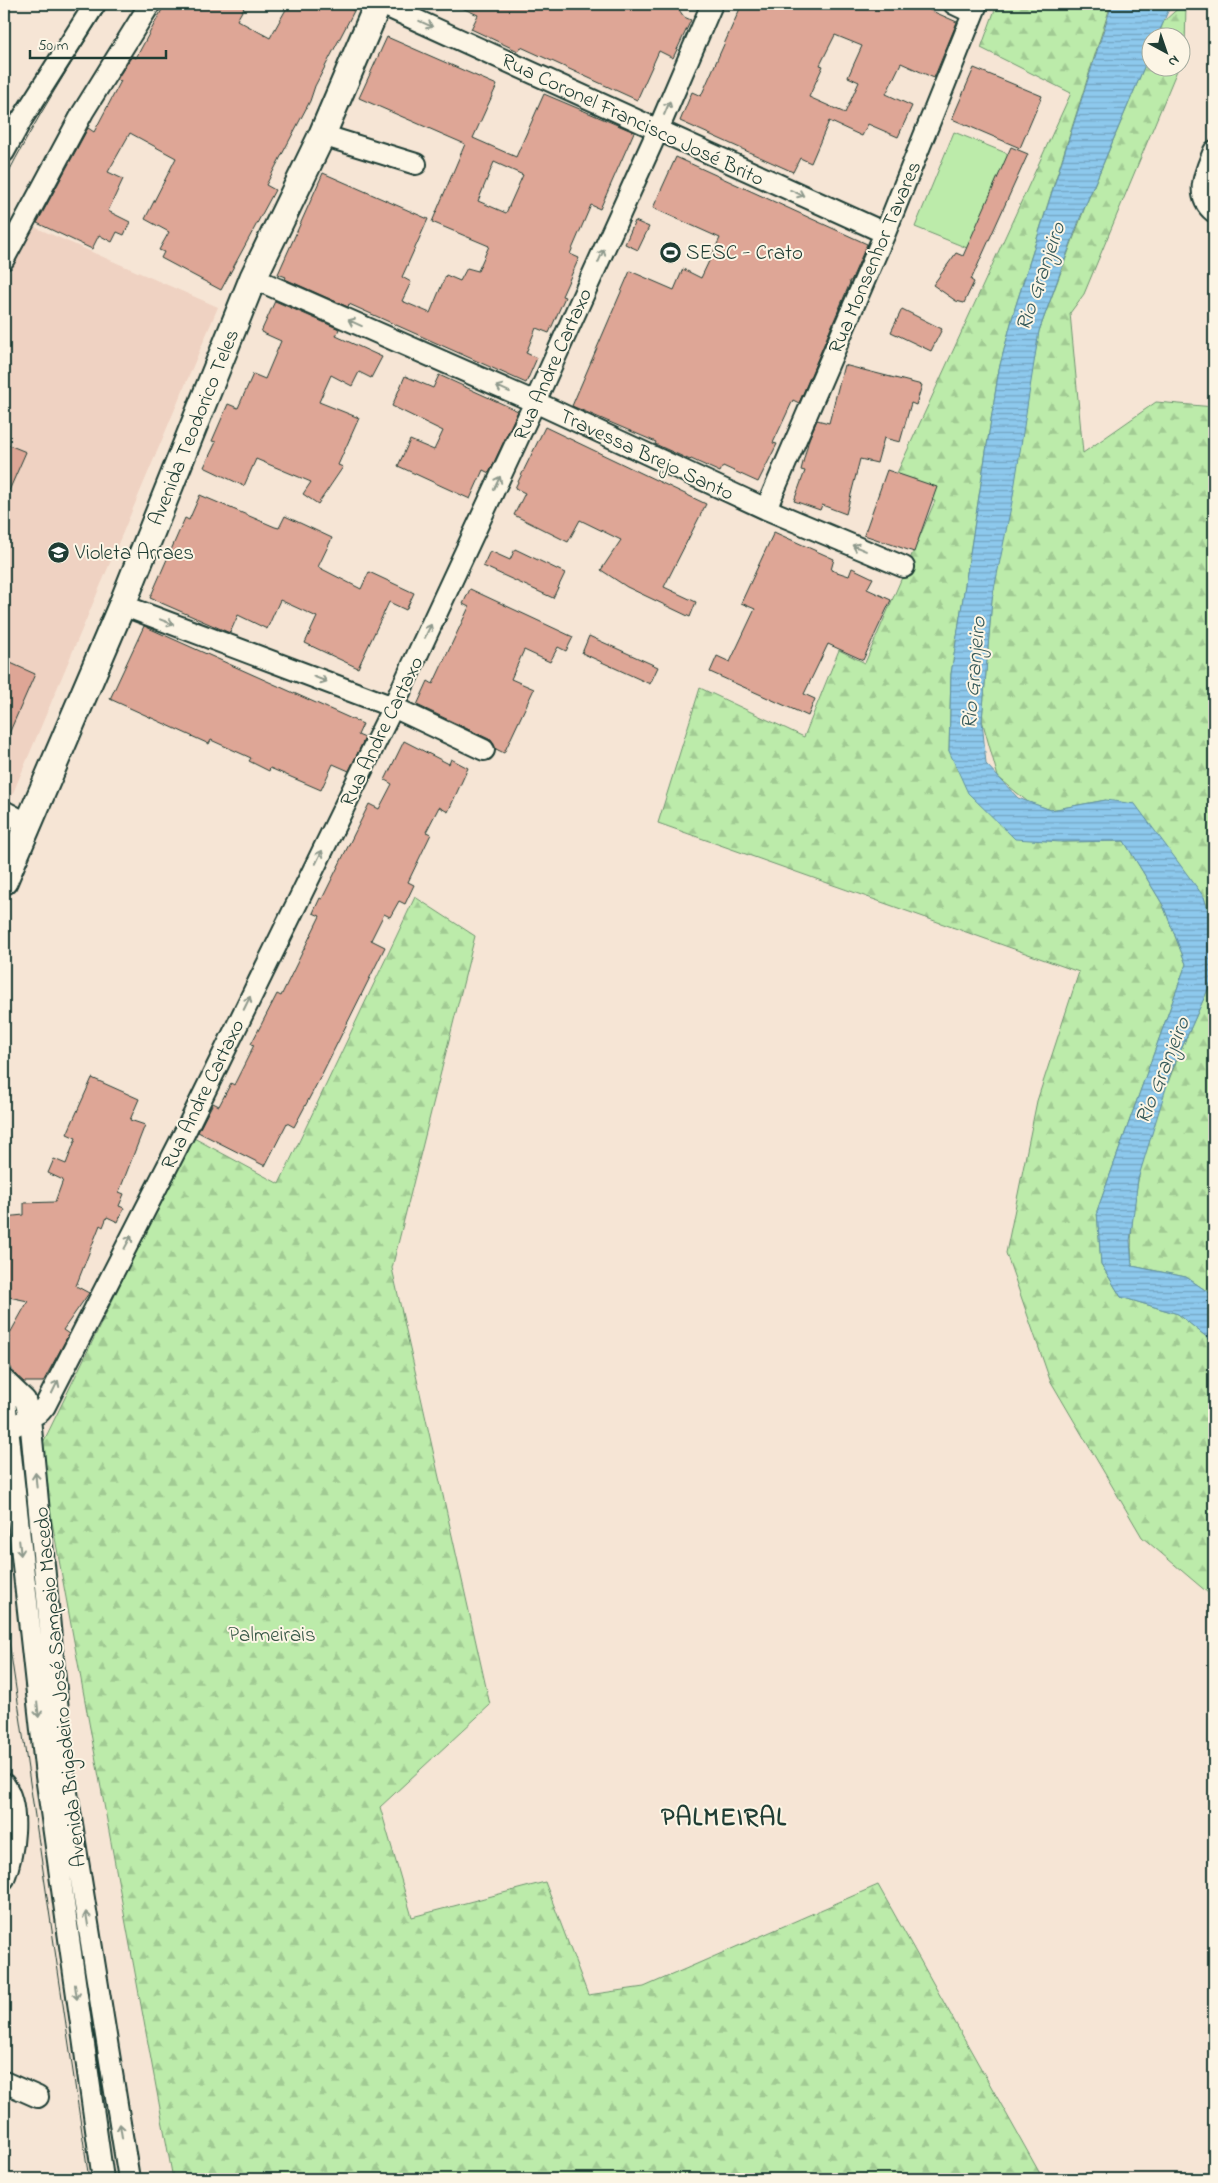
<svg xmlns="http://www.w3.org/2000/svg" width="1218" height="2183" font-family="'Indie Flower',sans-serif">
<defs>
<pattern id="forest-firs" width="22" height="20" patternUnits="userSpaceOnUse" patternTransform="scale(1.25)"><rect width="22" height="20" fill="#bcebaa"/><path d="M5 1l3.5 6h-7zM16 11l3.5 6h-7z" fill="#a1ca93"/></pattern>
<pattern id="water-rules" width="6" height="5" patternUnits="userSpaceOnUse" patternTransform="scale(1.25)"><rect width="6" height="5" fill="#8dc9ed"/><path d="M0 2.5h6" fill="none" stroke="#73a4c1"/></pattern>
</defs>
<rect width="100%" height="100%" fill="#f6e5d5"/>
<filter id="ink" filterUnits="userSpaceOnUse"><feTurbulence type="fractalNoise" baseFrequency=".02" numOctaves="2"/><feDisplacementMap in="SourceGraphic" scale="10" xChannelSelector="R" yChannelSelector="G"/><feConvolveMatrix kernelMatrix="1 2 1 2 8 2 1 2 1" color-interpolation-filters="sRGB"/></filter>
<g filter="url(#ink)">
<path fill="#efd2c2" d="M 32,226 L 218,307 L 10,800 L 4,798 L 4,285 Z"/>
<path fill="url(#forest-firs)" stroke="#6e946f" d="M 997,4 L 1111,4 L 1015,308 L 999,369 L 951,674 L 949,751 L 1061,842 L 1124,841 L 1163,905 L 1186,964 L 1097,1211 L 1101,1264 L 1121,1297 L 1178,1314 L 1214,1343 L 1214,1598 L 1142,1537 L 1050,1380 L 1006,1253 L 1037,1101 L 1079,972 L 658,823 L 700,688 L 804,737 L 839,650 L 865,663 L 935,501 L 892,484 L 1071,93 L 981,48 Z
M 1183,4 L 1186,4 L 1185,49 L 1181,61 L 1180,38 L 1157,38 L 1164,21 Z
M 1150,53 L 1150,68 L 1178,68 L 1084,294 L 1070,313 L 1083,453 L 1156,402 L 1214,407 L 1214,930 L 1204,897 L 1106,800 L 1051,810 L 1028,802 L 998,777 L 982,720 L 992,599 L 1039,331 L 1085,207 Z
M 415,897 L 475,936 L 392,1268 L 490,1705 L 380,1807 L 412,1917 L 545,1882 L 588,1995 L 644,1987 L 878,1885 L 1043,2179 L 173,2179 L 39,1451 L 192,1137 L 279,1184 Z
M 1214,976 L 1214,1296 L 1186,1277 L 1132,1266 C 1124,1168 1175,1063 1214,976 Z"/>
<path fill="#bcebaa" stroke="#6e946f" d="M 954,132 L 1011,155 L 972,250 L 915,227 Z"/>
<path fill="url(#water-rules)" stroke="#6191a3" d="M 1112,4 L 1171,4 L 1157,37 L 1150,38 L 1150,53 L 1080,218 L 1039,331 L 1012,502 L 992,599 L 982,720 L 986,764 L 1018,798 L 1051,810 L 1106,800 L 1135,804 L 1204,897 L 1214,930 L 1214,976 L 1171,1072 L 1138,1179 L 1130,1241 L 1132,1266 L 1186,1277 L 1214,1296 L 1214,1343 L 1178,1314 L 1121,1297 L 1101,1264 L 1097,1211 L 1186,964 L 1163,905 L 1124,841 L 1061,842 L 1015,839 L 968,793 L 949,751 L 951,674 L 999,369 L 1015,308 Z"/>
<path fill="#dea696" stroke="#1f3d34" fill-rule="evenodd" d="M 165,4 L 246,4 L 237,20 L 270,38 L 289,4 L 341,4 L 354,11 L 315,86 L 310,101 L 266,185 L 275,190 L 221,290 L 161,258 L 164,252 L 159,250 L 169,232 L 145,219 L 176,158 L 130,133 L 108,172 L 123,179 L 108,211 L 130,222 L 124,235 L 117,232 L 112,242 L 99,235 L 92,249 L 37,223 L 88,128 L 94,132 L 121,81 L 117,80 L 119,76 L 132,56 L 136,58 Z
M 453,4 L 675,4 L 684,17 L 691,20 L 673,58 L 659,51 L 637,100 L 521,47 L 518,51 L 471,29 L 478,15 Z
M 742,4 L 916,4 L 957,22 L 934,78 L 901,63 L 886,94 L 912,106 L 898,137 L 868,124 L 862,136 L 829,121 L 811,163 L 800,158 L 793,172 L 680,121 L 692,92 L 701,96 ZM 835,35 L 862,46 L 848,77 L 859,82 L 845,113 L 809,97 L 823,66 L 820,65 Z
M 387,37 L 497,85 L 473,138 L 516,157 L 544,94 L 634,132 L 600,209 L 591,205 L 570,254 L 579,258 L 562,296 L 565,297 L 549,333 L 536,328 L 526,353 L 537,358 L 526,383 L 349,304 L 348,307 L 285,279 L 286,277 L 278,274 L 323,173 L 428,219 L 402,277 L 411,282 L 402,301 L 430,313 L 446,275 L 460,281 L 467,268 L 478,271 L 489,246 L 432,222 L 465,144 L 359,98 ZM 494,162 L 523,175 L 506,213 L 478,201 Z
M 974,68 L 1042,96 L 1020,148 L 952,119 Z
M 1011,147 L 1028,154 L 971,280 L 974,282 L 964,303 L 956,301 L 933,285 L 956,253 L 963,256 Z
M 676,157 L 867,244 L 851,281 L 849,281 L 850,283 L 799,403 L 793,400 L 773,443 L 777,444 L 758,482 L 723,466 L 720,472 L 691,459 L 690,460 L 655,444 L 656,442 L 572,406 L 630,271 L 674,290 L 683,269 L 701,278 L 720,238 L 653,208 Z
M 635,221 L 649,227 L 638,250 L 625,244 Z
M 275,301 L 339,329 L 336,336 L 382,357 L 371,378 L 359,372 L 352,386 L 331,375 L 319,402 L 359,418 L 338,465 L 343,467 L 318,504 L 303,494 L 311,482 L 256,459 L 244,486 L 204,467 L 216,442 L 212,441 L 228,404 L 238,408 L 253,374 L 265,379 L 281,341 L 261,332 Z
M 902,309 L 942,329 L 931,351 L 891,332 Z
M 844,365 L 922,385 L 916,405 L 911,403 L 900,442 L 884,438 L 877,463 L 860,459 L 846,514 L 822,505 L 820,510 L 794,501 L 805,471 L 801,470 L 809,439 L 817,420 L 829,423 Z
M 439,375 L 518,411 L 489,473 L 483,470 L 470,499 L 398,466 L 410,440 L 434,450 L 443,431 L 392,406 L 405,376 L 433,388 Z
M 545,427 L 706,504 L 664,587 L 696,602 L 690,617 L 627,587 L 601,570 L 621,540 L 580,520 L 568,542 L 514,515 L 525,493 L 515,488 Z
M 4,443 L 26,452 L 4,502 Z
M 887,470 L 937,487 L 914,552 L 864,535 Z
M 200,495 L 275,527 L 279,528 L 285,516 L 332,538 L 318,567 L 361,589 L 369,572 L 414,593 L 406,610 L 389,602 L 358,668 L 305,643 L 317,617 L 280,600 L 267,629 L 238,615 L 230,633 L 150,598 L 185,518 L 189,520 Z
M 774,532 L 834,559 L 831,570 L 849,576 L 852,568 L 873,578 L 867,589 L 891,600 L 863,660 L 828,644 L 804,694 L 815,699 L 808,716 L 710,672 L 717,656 L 730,662 L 755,609 L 741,603 Z
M 515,549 L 565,573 L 553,598 L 483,566 L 490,551 L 510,560 Z
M 470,589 L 573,637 L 566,651 L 558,647 L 550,662 L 524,650 L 511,679 L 534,689 L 504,753 L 496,749 L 491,740 L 417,705 L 428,681 L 433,684 L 469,607 L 463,604 Z
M 144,626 L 363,724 L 358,735 L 365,738 L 349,771 L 333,764 L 321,790 L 270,768 L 269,771 L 249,761 L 251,758 L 211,740 L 209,744 L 110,699 Z
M 589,636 L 658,667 L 650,684 L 582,653 Z
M 4,660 L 35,674 L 4,745 Z
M 404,741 L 449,764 L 451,759 L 468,768 L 448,812 L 439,807 L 426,832 L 431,834 L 408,882 L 414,885 L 405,904 L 399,901 L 390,917 L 384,914 L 371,940 L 385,947 L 320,1078 L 294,1127 L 287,1123 L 265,1166 L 198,1132 L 213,1103 L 219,1106 L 231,1083 L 234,1085 L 254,1045 L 251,1044 L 261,1025 L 277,994 L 281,996 L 320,916 L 313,913 L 320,898 L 322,899 L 369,804 L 379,809 L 392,784 L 385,780 Z
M 92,1078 L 139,1099 L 130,1120 L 145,1125 L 119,1192 L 124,1194 L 119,1206 L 124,1208 L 118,1222 L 107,1217 L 103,1227 L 100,1225 L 76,1286 L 89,1293 L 63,1330 L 69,1334 L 43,1382 L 24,1382 L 14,1373 L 8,1362 L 9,1335 L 28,1301 L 4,1296 L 4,1217 L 24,1215 L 24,1203 L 55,1202 L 63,1180 L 48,1173 L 54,1159 L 66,1164 L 76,1138 L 67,1134 Z"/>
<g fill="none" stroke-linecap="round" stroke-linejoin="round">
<defs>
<path id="minor" d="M 381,4 L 885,233
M 954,4 L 973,13
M 322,135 L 416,164
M 1214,151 C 1206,171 1193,195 1214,212
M 4,152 L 22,119 L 95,4
M 4,259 L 83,112 L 150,4
M 253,278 L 535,402 L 766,509 L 904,567
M 766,509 L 885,233 L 977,4
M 122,605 L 393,707 L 484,750
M 4,811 L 28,824
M 4,1380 L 25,1400 L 30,1418 L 64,1774 L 129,2179
M 4,1391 L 46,1776 L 103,2179
M 7,1430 L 40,1412 L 45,1406 L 185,1132 L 393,707 L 535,402 L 658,130 L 712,4
M 4,1784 C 21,1808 14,1853 4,1879
M 4,2082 L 38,2097"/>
<path id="major" d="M 4,881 L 122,605 L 253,278 L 322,135 L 378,4"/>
</defs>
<use href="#minor" stroke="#1f3d34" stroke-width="24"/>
<use href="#major" stroke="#1f3d34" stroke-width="30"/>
<use href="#minor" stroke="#fcf5e5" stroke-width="20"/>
<use href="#major" stroke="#fcf5e5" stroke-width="26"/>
<path stroke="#1f3d34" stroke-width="1" d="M 4,181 C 35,120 72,61 109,4
M 4,1608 L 89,2179"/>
</g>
<defs><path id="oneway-shaft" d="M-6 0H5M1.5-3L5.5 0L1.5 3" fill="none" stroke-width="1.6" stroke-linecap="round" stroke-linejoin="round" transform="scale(1.25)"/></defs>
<g stroke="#8e998c">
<use href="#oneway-shaft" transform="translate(426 24) rotate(25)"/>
<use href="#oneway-shaft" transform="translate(667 108) rotate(-67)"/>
<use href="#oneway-shaft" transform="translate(797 193) rotate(24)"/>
<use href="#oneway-shaft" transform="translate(601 256) rotate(-66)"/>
<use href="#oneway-shaft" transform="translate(355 323) rotate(-156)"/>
<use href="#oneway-shaft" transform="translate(503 389) rotate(-156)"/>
<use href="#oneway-shaft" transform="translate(497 483) rotate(-65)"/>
<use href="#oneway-shaft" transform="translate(859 548) rotate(-157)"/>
<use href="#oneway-shaft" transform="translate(167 622) rotate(21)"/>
<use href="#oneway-shaft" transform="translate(428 631) rotate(-65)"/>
<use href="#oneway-shaft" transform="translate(320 679) rotate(21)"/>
<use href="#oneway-shaft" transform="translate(319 857) rotate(-64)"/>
<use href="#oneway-shaft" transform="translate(247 1003) rotate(-64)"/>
<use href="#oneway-shaft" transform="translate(128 1242) rotate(-62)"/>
<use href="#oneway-shaft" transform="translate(55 1387) rotate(-64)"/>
<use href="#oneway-shaft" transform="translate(36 1480) rotate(-95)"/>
<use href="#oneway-shaft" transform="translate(20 1548) rotate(84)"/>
<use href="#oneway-shaft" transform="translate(38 1710) rotate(84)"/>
<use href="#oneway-shaft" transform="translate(87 1919) rotate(-99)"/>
<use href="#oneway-shaft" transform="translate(76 1992) rotate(82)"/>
<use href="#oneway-shaft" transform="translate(121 2131) rotate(-99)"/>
</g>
</g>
<defs>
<symbol id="stadium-disc" viewBox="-11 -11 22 22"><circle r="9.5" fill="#1f3d34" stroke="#fcf5e5"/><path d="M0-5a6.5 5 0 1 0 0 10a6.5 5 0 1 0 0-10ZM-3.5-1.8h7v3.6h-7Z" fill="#fff"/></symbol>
<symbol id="school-disc" viewBox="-11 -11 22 22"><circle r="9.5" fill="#1f3d34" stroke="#fcf5e5"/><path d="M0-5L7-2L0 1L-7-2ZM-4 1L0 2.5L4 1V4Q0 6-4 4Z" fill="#fff"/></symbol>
</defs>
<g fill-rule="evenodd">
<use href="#stadium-disc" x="658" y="240" width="25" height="25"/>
<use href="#school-disc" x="46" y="540" width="25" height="25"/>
</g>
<g text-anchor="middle" stroke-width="4" stroke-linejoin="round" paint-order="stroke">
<g font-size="21" fill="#1f3d34" stroke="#fcf5e5">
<text transform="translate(633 119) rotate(25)" y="7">Rua Coronel Francisco José Brito</text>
<text transform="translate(874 257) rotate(-67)" y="7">Rua Monsenhor Tavares</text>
<text transform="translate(552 364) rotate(-66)" y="7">Rua Andre Cartaxo</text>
<text transform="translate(193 427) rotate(-68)" y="7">Avenida Teodorico Teles</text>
<text transform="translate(647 454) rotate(25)" y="7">Travessa Brejo Santo</text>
<text transform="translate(381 731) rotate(-64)" y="7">Rua Andre Cartaxo</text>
<text transform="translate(202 1094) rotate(-64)" y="7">Rua Andre Cartaxo</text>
<text transform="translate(59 1687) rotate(-96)" y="7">Avenida Brigadeiro José Sampaio Macedo</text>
</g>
<g font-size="21" fill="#1f3d34" stroke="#fcf5e5" text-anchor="start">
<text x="686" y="259">SESC - Crato</text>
<text x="75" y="559">Violeta Arraes</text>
</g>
<g font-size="21" fill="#375746" stroke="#fcf5e5">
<text x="272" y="1641">Palmeirais</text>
</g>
<g font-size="22" font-style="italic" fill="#355959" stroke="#fcf5e5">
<text transform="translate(1039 276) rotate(-71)" y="8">Rio Granjeiro</text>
<text transform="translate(972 673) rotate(-85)" y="8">Rio Granjeiro</text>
<text transform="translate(1161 1070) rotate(-68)" y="8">Rio Granjeiro</text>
</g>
<g font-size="26" font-weight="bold" letter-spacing="1" fill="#1f3d34" stroke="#fcf5e5">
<text x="724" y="1825">PALMEIRAL</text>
</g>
</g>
<rect width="1218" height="2183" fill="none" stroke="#fcf5e5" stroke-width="20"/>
<rect x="10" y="10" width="1198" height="2163" fill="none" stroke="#1f3d34" stroke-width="2" filter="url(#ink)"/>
<g transform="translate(1166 52) rotate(140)"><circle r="24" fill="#fcf5e5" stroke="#a4ab9e"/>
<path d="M0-4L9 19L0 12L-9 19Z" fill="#1f3d34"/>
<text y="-8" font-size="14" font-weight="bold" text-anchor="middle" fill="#1f3d34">N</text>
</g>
<path d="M30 50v8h136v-8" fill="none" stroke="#1f3d34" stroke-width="2.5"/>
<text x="38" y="50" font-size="15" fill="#1f3d34" stroke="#fcf5e5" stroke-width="4" paint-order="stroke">50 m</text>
</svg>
